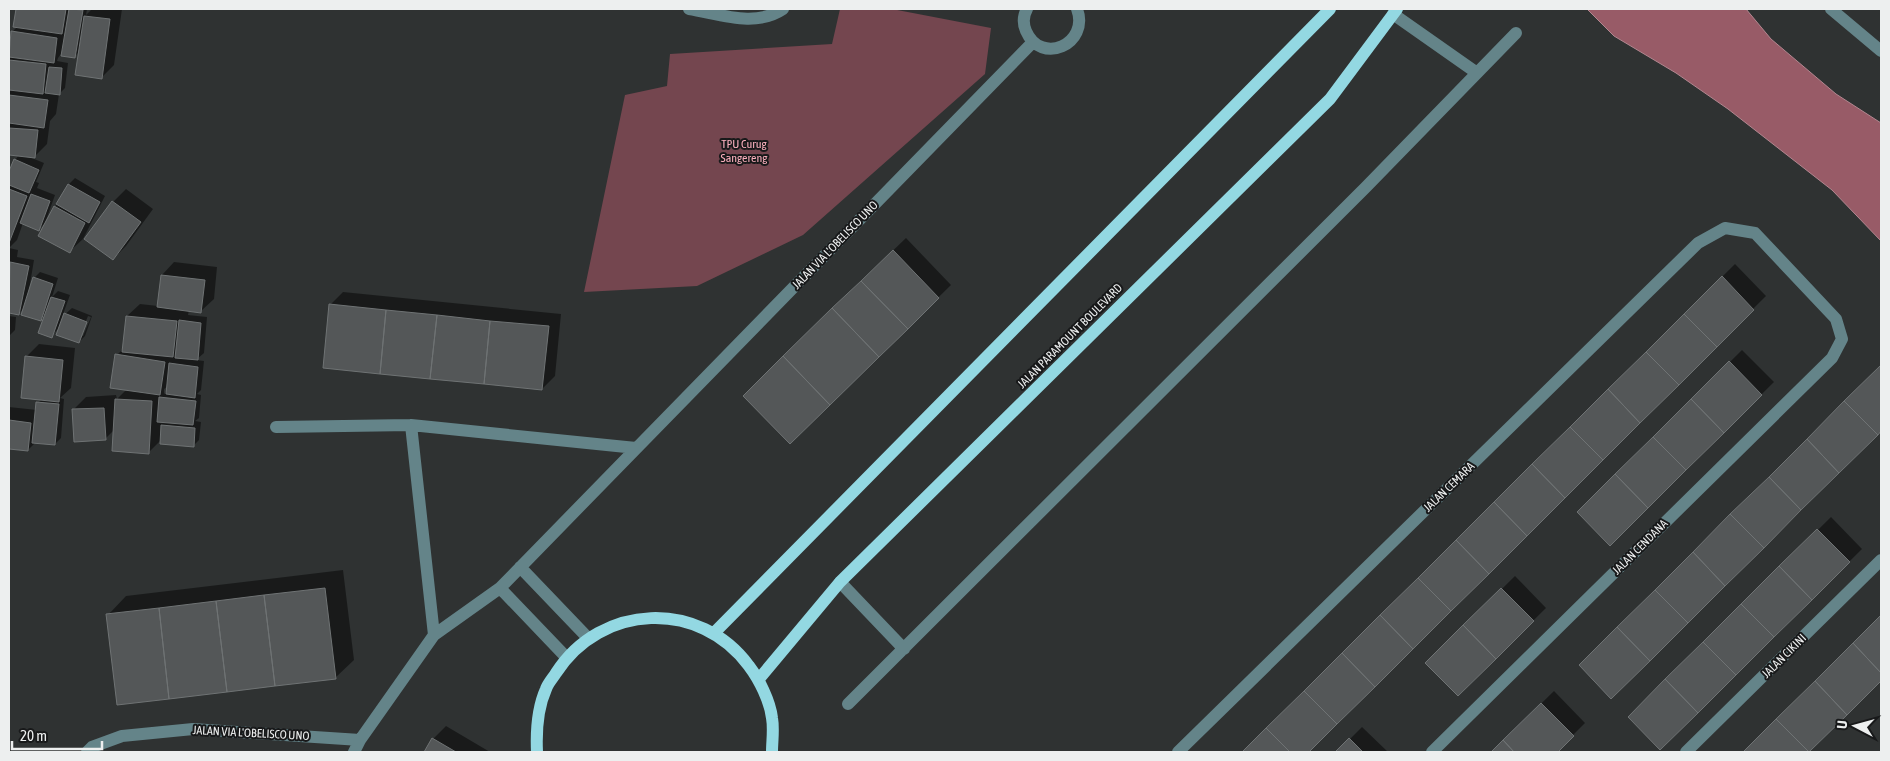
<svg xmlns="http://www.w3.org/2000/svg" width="1890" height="761" font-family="'Asap Condensed',sans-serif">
<rect width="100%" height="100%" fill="#2f3232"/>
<path fill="#74464f" d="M 840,9 L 892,9 L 991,28 L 985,74 L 803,235 L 697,286 L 584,292 L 625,95 L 667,86 L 670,54 L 832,44 Z"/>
<path fill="#985b67" stroke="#b28790" d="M 1587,9 L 1746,9 L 1771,39 L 1836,94 L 1881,123 L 1881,241 L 1832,190 L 1728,109 L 1676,73 L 1614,36 Z"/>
<path fill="#0007" fill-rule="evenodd" d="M 17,9 L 87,9 L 86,15 L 92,9 L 122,9 L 114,65 L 101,78 L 80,51 L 74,57 L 61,54 L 58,58 L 57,61 L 68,63 L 65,88 L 59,94 L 56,114 L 50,121 L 47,144 L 35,156 L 27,156 L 44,163 L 36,182 L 39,183 L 37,188 L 55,195 L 45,223 L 39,229 L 23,223 L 17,240 L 9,248 L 9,174 L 15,160 L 19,155 L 9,154 L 9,59 L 12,56 L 9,55 L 12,32 L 18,26 L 14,26 Z
M 75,178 L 105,196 L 83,239 L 70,251 L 55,207 L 69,184 Z
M 126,189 L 153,209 L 126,246 L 113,259 L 86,239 L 113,202 Z
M 906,238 L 951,285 L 790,443 L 851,291 Z
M 9,248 L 18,250 L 17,257 L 34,260 L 29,290 L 30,290 L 34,278 L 40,272 L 58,278 L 52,297 L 58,291 L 70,295 L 62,317 L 72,308 L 92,316 L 85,336 L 79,342 L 60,327 L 51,336 L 46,315 L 41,320 L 25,308 L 19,313 L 9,311 ZM 88,316 L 91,317 L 83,336 L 80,336 Z
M 174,262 L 217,267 L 214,299 L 201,311 L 189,310 L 188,315 L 207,317 L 204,353 L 196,360 L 204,361 L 201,390 L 197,394 L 201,395 L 199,418 L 195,421 L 201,422 L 199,440 L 193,446 L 161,440 L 149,452 L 114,430 L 105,439 L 74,409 L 86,397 L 116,395 L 117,399 L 127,389 L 117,355 L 124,348 L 127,316 L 140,304 L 158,306 L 162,275 ZM 168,386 L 167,391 L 164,394 L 164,389 Z
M 1735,264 L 1766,296 L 1307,752 L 1244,752 Z
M 343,292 L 561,314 L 555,376 L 542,389 L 330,305 Z
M 9,316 L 16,317 L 15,330 L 9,336 Z
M 39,344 L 75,348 L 71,388 L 60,398 L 64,399 L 61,438 L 55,444 L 36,442 L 28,450 L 9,448 L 9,407 L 37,410 L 38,403 L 42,399 L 26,357 Z
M 1742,350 L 1774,382 L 1610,544 L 1579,512 Z
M 1881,367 L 1881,429 L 1611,697 L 1580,665 Z
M 1831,517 L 1862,549 L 1660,749 L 1629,717 Z
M 343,570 L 354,660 L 335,678 L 108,615 L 126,596 Z
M 1515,576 L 1546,608 L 1458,695 L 1427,663 Z
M 1881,616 L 1881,679 L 1808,752 L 1744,752 Z
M 1554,691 L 1585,723 L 1556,752 L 1492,752 Z
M 446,726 L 490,752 L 425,752 L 433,739 Z
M 1362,727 L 1388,752 L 1337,752 Z"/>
<path fill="#545758" stroke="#6f7374" d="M 16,9 L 66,9 L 62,34 L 13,27 Z
M 69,9 L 83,10 L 75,58 L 61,56 Z
M 84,16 L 110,19 L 102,79 L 75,75 Z
M 11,31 L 57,38 L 54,63 L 9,57 Z
M 9,60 L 46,64 L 43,94 L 9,90 Z
M 49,67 L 62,68 L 60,95 L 45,93 Z
M 9,95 L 48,100 L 44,128 L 9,123 Z
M 9,128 L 38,130 L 35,158 L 9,155 Z
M 14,159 L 39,170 L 29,193 L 9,185 L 9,171 Z
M 68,184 L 100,202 L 89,223 L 56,204 Z
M 9,189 L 27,196 L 9,243 Z
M 31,194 L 50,201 L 39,231 L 20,223 Z
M 112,201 L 141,222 L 113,260 L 84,239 Z
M 54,206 L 85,223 L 70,253 L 38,236 Z
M 893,250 L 939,298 L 908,329 L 861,281 Z
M 10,262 L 29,266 L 19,315 L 9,313 Z
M 161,275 L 205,280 L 201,313 L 157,307 Z
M 1722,276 L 1754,310 L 1717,347 L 1684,314 Z
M 33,277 L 53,284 L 41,321 L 21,315 Z
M 861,281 L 908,329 L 879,357 L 832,308 Z
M 51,297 L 65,301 L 52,338 L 38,333 Z
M 329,304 L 386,310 L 380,374 L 323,368 Z
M 832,308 L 879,357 L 830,405 L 783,356 Z
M 386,310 L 437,315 L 430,379 L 380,374 Z
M 64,313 L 87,322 L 79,343 L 56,335 Z
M 1684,314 L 1717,347 L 1679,385 L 1646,352 Z
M 437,315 L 490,321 L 484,384 L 430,379 Z
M 126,316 L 177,321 L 173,357 L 122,352 Z
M 179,320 L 201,323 L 198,360 L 175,358 Z
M 490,321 L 549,326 L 542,390 L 484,384 Z
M 1646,352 L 1679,385 L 1640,423 L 1608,389 Z
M 115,354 L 165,362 L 160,395 L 110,388 Z
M 25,356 L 63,360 L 59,402 L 21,398 Z
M 783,356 L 830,405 L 790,444 L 743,396 Z
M 1729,361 L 1762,395 L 1724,433 L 1691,399 Z
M 169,363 L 198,367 L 195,398 L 166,394 Z
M 1881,365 L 1881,431 L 1878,435 L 1844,401 Z
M 1608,389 L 1640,423 L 1603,460 L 1570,427 Z
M 159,397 L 196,401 L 193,425 L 157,422 Z
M 115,399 L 152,401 L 149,454 L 112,451 Z
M 1691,399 L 1724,433 L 1686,470 L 1653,437 Z
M 1844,401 L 1878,435 L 1839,473 L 1807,439 Z
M 36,402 L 59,404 L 55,445 L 32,443 Z
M 104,408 L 106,440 L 74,442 L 72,409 Z
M 9,420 L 31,423 L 28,451 L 9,449 Z
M 161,425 L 195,428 L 194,447 L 160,444 Z
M 1570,427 L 1603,460 L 1565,498 L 1532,464 Z
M 1653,437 L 1686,470 L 1648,508 L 1615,474 Z
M 1807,439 L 1839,473 L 1801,510 L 1769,477 Z
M 1532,464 L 1565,498 L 1527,536 L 1494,502 Z
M 1615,474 L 1648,508 L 1610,546 L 1577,512 Z
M 1769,477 L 1801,510 L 1764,548 L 1730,514 Z
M 1494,502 L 1527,536 L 1489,574 L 1456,540 Z
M 1730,514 L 1764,548 L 1725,586 L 1693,552 Z
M 1817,529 L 1850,562 L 1812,600 L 1779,566 Z
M 1456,540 L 1489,574 L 1451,611 L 1418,578 Z
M 1693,552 L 1725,586 L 1688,623 L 1655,590 Z
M 1779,566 L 1812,600 L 1774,637 L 1741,604 Z
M 1418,578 L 1451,611 L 1413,649 L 1380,615 Z
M 325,588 L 336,679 L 275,686 L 264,595 Z
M 1501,588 L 1534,621 L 1496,659 L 1463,625 Z
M 1655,590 L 1688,623 L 1650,661 L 1617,627 Z
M 264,595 L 275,686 L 227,692 L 216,601 Z
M 216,601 L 227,692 L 169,699 L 159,608 Z
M 1741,604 L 1774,637 L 1736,675 L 1703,642 Z
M 159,608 L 169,699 L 117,705 L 106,614 Z
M 1380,615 L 1413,649 L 1375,687 L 1342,653 Z
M 1881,615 L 1881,673 L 1853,643 Z
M 1463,625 L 1496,659 L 1458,696 L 1425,663 Z
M 1617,627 L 1650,661 L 1611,699 L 1579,665 Z
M 1703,642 L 1736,675 L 1698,713 L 1665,679 Z
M 1853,643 L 1881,673 L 1881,681 L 1847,715 L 1815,681 Z
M 1342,653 L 1375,687 L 1337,724 L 1304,691 Z
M 1665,679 L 1698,713 L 1660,750 L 1628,717 Z
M 1815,681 L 1847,715 L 1809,752 L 1776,719 Z
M 1304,691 L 1337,724 L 1309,752 L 1290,752 L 1266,728 Z
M 1541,703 L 1574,736 L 1558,752 L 1514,752 L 1503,740 Z
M 1776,719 L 1809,752 L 1743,752 Z
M 1266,728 L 1290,752 L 1242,752 Z
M 432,738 L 456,752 L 424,752 Z
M 1349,738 L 1363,752 L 1335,752 Z
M 1503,740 L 1514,752 L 1491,752 Z"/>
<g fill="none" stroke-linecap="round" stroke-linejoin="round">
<path stroke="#648489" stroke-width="12" d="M 689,9 C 720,14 755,28 783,9
M 1027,9 C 1023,16 1023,24 1026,31 C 1041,66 1090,44 1077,9
M 1831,9 L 1881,51
M 1393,14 L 1477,73
M 411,425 L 434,635
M 276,427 L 411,425 L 636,448
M 520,567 L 588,638
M 840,582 L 904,649
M 500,588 L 566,657
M 848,704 L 1366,187 L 1516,33
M 87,752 L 92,747 L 122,736 L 193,729 L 360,740
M 354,752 L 360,740 L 434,635 L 500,588 L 1033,42
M 1178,752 L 1698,243 L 1725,228 L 1755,233 L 1836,319 L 1842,339 L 1832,358 L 1432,752
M 1686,752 L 1881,560"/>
<path stroke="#93d8e2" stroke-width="12" d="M 714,633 L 1330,9
M 759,679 L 840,582 L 1330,99 L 1397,9
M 537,752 C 536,730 537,709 546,689 C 548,683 553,678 556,673 C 601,603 700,599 749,666 C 759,679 770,701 772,718 C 774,729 772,741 772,752"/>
</g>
<g text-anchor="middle" stroke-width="4" stroke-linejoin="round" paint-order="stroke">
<g font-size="12" fill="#fcb0be" stroke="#18191a">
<text x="744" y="148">TPU Curug<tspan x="744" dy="14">Sangereng</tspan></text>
</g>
<g font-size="12" fill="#edefef" stroke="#18191a">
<text transform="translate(835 245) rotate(-46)" y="4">JALAN VIA L'OBELISCO UNO</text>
<text transform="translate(1070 336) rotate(-45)" y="4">JALAN PARAMOUNT BOULEVARD</text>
<text transform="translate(1449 487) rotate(-44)" y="4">JALAN CEMARA</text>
<text transform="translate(1640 547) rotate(-45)" y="4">JALAN CENDANA</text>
<text transform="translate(1784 656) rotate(-45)" y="4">JALAN CIKINI</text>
<text transform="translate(251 733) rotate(3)" y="4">JALAN VIA L'OBELISCO UNO</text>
</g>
</g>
<rect width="1890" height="761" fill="none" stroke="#edefef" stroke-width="20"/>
<g transform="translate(1855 726) rotate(276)" stroke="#18191a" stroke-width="4" paint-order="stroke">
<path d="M0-4L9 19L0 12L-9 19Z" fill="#edefef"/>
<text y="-8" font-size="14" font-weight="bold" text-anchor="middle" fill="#edefef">U</text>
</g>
<path d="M12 741v8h90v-8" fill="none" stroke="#edefef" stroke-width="2.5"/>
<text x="20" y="741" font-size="15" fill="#edefef" stroke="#18191a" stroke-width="4" paint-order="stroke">20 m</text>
</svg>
